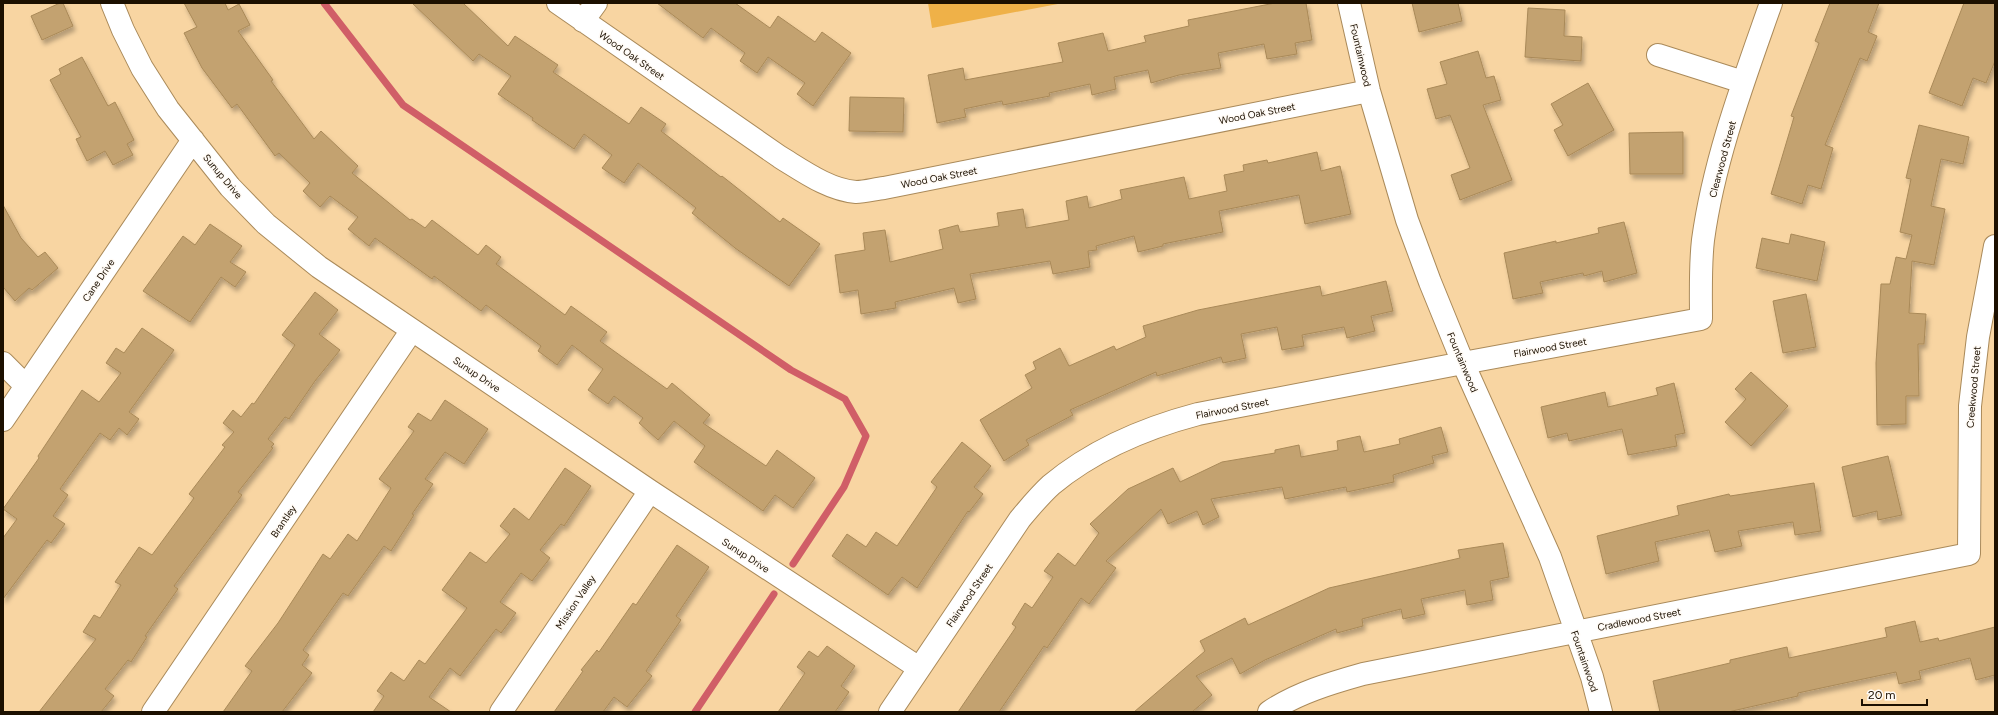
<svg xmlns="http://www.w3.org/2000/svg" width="1998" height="715" font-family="Figtree,sans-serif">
<defs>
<filter id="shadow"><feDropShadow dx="2.5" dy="4.5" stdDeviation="2" flood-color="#0004"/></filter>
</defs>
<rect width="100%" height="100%" fill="#f8d5a2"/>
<path fill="#efb148" d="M 928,3 L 1063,3 L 932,28 Z"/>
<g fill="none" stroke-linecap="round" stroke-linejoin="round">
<path stroke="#d05e67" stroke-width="7" d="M 324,3 L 403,105 L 791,370 L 845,399 L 866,436 L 844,487 L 793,564
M 695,712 L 774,594"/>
</g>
<path fill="#c3a270" stroke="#a98958" filter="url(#shadow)" d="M 60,3 L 63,3 L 73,26 L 42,40 L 31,16 Z
M 184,3 L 225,3 L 228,10 L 239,4 L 250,25 L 238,31 L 273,80 L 271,81 L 314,139 L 321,131 L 358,166 L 352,173 L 410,220 L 412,219 L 425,228 L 432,220 L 478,255 L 486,245 L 501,257 L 496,264 L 565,315 L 571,306 L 607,332 L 600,341 L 667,389 L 672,383 L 710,415 L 703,423 L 766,466 L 777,450 L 815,478 L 793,508 L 775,495 L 763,511 L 694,462 L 705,446 L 674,421 L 658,440 L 639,423 L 643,418 L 614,396 L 608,404 L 588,390 L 603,369 L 572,345 L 557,365 L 538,351 L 541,346 L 486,305 L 481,311 L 434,276 L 432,279 L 375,238 L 369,246 L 348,229 L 358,217 L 330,196 L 320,207 L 303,191 L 310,183 L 279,153 L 275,156 L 237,104 L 232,108 L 202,68 L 184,33 L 197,27 Z
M 412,3 L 463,3 L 508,46 L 515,36 L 558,65 L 553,72 L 629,124 L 641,107 L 666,124 L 661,131 L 721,177 L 722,176 L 780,222 L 783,218 L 820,244 L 789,286 L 735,248 L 692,213 L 696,208 L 638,163 L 624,183 L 602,168 L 612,155 L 584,134 L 574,149 L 532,120 L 533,118 L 498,94 L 511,76 L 479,54 L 473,61 Z
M 657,3 L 735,3 L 770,28 L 778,16 L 815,42 L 822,32 L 851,53 L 813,106 L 797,94 L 805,83 L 768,57 L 757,73 L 740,61 L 745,53 L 711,28 L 703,38 Z
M 1275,3 L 1306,3 L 1312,40 L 1295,43 L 1297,54 L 1267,59 L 1264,44 L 1218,53 L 1221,68 L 1179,75 L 1151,83 L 1148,70 L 1114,77 L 1116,89 L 1092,95 L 1090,84 L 1049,93 L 1050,96 L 1003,105 L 1002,101 L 964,109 L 966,117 L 937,123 L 928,75 L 963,68 L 965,80 L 1063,62 L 1058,43 L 1103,33 L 1108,51 L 1146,42 L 1144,36 L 1189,26 L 1188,20 Z
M 1412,3 L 1458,3 L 1462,21 L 1419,32 Z
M 1830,3 L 1879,3 L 1868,32 L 1877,36 L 1867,61 L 1860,58 L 1825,145 L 1833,148 L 1821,189 L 1808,185 L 1802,204 L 1771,194 L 1794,117 L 1791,116 L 1819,43 L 1815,41 Z
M 1964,3 L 1995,3 L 1995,61 L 1986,83 L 1973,78 L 1962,106 L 1929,93 Z
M 1528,8 L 1565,10 L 1564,36 L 1582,37 L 1581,61 L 1525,57 Z
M 1478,51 L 1486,78 L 1494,76 L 1501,100 L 1483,105 L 1512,180 L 1460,200 L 1451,175 L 1470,168 L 1450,115 L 1436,119 L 1427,89 L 1447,84 L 1440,62 Z
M 82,57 L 108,106 L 115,102 L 134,140 L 127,144 L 133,155 L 113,165 L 105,151 L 87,161 L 76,139 L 81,137 L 50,80 L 61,74 L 59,69 Z
M 1588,83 L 1614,130 L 1568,156 L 1554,130 L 1563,125 L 1551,104 Z
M 850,97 L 904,98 L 903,132 L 849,131 Z
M 1919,125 L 1969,137 L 1963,164 L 1941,159 L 1931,206 L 1945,209 L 1934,265 L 1912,261 L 1909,313 L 1926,314 L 1924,344 L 1918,344 L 1919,396 L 1906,396 L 1906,424 L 1877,425 L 1876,363 L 1881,284 L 1890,284 L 1896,257 L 1906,259 L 1912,235 L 1900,232 L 1911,179 L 1906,178 Z
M 1683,132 L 1683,174 L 1630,174 L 1629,133 Z
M 1317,152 L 1321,171 L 1340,166 L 1351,214 L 1305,224 L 1299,195 L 1219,211 L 1223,232 L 1163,244 L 1163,246 L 1138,252 L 1134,236 L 1096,246 L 1097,250 L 1088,251 L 1090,267 L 1053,274 L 1050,261 L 970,274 L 976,299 L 958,303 L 954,288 L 895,302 L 896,308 L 861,314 L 858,290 L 840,293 L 835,255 L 865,250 L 863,233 L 885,230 L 890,262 L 943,249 L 939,230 L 958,225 L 960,232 L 999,226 L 997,213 L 1023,209 L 1026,228 L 1069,220 L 1066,201 L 1087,196 L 1089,208 L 1122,199 L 1120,190 L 1184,177 L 1189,199 L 1227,191 L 1224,175 L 1244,171 L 1243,165 L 1267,160 L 1268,163 Z
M 3,205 L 21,238 L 38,257 L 45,252 L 58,268 L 32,290 L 29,288 L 15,301 L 3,287 Z
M 1624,222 L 1637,273 L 1604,282 L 1602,271 L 1584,276 L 1583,273 L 1540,282 L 1543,293 L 1513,299 L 1504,253 L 1556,241 L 1556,243 L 1599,233 L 1598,228 Z
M 210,224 L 242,246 L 230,262 L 246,272 L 235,287 L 221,277 L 190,322 L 143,291 L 183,236 L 195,245 Z
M 1791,234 L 1825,242 L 1817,281 L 1756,268 L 1762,238 L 1789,244 Z
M 1386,281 L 1393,311 L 1371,316 L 1375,331 L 1347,338 L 1344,327 L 1302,335 L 1304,346 L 1282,350 L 1277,327 L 1241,334 L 1246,358 L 1223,363 L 1221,357 L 1157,376 L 1156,372 L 1070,410 L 1073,415 L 1026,440 L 1029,445 L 1004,461 L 980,420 L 1032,388 L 1025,375 L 1036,369 L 1033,362 L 1060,348 L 1069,366 L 1114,346 L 1116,350 L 1146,337 L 1143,326 L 1198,310 L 1320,286 L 1322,296 Z
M 315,292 L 338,310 L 319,334 L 340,350 L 315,381 L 289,419 L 285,417 L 268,439 L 274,444 L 271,447 L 273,448 L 238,492 L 242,495 L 174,586 L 178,589 L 145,636 L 147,637 L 131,662 L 128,660 L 105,689 L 114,696 L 101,712 L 39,712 L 96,639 L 83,632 L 94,615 L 100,618 L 121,585 L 115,582 L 139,547 L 152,555 L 194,498 L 189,494 L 225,447 L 222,445 L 234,432 L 223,423 L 233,410 L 241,417 L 252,403 L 254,404 L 295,345 L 282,335 Z
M 1806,294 L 1816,347 L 1783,353 L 1773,301 Z
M 142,328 L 174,350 L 129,412 L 139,419 L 127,435 L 119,428 L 110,440 L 100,433 L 60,489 L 68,495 L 53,516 L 65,524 L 51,543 L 47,540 L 3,599 L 3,538 L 17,519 L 3,509 L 39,458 L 38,456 L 82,390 L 99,402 L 121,373 L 106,363 L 116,348 L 124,353 Z
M 1751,372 L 1788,406 L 1751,446 L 1725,422 L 1746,399 L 1735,389 Z
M 1674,383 L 1685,433 L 1675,435 L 1677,446 L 1628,455 L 1622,429 L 1569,441 L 1567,433 L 1548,438 L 1541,407 L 1605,392 L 1608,407 L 1658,395 L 1656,388 Z
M 445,400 L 488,429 L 464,464 L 445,452 L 425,479 L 433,484 L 412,514 L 414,515 L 391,551 L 384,546 L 348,596 L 343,593 L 303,650 L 309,655 L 302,665 L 312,673 L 282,712 L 223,712 L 252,671 L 245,666 L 278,623 L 323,554 L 330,559 L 348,534 L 357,541 L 391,488 L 379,479 L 414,431 L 408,427 L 418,413 L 431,421 Z
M 1441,427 L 1448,452 L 1432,456 L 1434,463 L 1393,475 L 1394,482 L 1347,492 L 1346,487 L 1285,499 L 1282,487 L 1211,499 L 1219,517 L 1203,525 L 1197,511 L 1168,524 L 1161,509 L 1106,561 L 1116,568 L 1089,604 L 1081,598 L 1047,648 L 1044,646 L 999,712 L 958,712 L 1016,627 L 1012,624 L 1025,603 L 1032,608 L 1053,577 L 1044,571 L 1058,553 L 1075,566 L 1099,533 L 1090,524 L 1128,489 L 1173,468 L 1180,482 L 1222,462 L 1275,453 L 1275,450 L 1299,445 L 1301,457 L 1338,450 L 1337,441 L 1360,436 L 1364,452 L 1400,444 L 1399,439 Z
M 962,442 L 991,466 L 974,487 L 983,494 L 969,512 L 968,511 L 917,588 L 902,577 L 888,595 L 832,556 L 847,534 L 866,547 L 876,532 L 897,546 L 937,487 L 931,482 Z
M 1888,456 L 1902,515 L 1878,520 L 1877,511 L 1853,517 L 1842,467 Z
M 565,468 L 591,486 L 564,526 L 561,524 L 540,550 L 550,558 L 532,581 L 521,573 L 500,602 L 516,613 L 501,633 L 496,629 L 460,676 L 450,668 L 429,697 L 451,712 L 373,712 L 384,696 L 377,691 L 391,672 L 404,681 L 419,660 L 425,664 L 467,608 L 442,590 L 470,552 L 486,563 L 510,534 L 500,526 L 514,508 L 529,520 Z
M 1814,483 L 1821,531 L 1795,535 L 1793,522 L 1738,531 L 1742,546 L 1715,552 L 1709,530 L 1655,542 L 1659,561 L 1606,574 L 1597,536 L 1679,515 L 1677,506 L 1729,494 L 1730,496 Z
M 1503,543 L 1509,577 L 1490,581 L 1493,600 L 1467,605 L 1465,590 L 1421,599 L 1425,614 L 1403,619 L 1401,609 L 1362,619 L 1363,626 L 1337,633 L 1336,629 L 1265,660 L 1240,674 L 1232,658 L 1196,676 L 1212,695 L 1192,712 L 1134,712 L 1205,651 L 1200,641 L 1245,618 L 1248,625 L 1329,588 L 1460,558 L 1458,550 Z
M 677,545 L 709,567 L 676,616 L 681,620 L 646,671 L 652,676 L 627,707 L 614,697 L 603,712 L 554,712 L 583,671 L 581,670 L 597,650 L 599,652 L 633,603 L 636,605 Z
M 1915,621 L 1920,642 L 1938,638 L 1939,641 L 1995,627 L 1995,675 L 1976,680 L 1970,658 L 1919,671 L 1921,679 L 1899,684 L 1896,672 L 1798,693 L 1798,696 L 1728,712 L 1660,712 L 1653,681 L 1730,663 L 1730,660 L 1787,647 L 1789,658 L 1887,637 L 1885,628 Z
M 827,646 L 855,666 L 841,686 L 849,692 L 835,712 L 778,712 L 805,673 L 797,667 L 809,651 L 818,657 Z"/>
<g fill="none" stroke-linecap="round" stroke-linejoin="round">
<defs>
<path id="minor" d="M 112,3 L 123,30 L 142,68 L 168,109 L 230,187 L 266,224 L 319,267 L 650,491 L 919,668
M 558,3 L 780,157 C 803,171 829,190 856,192 C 865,192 875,189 884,188 L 1369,91
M 1349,3 L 1369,91 L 1407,220 L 1430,282 L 1463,363 L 1550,557 L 1592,677 L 1601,712
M 583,21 L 596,3
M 1658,55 L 1743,82
M 3,363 L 26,386
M 3,420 L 193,140
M 153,712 L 412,330
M 501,712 L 650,491
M 890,712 L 1020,519 C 1030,507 1040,495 1051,485 C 1093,450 1145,428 1198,414 L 1463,363 L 1701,319 C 1701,293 1700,266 1703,240 C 1714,159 1744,80 1771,3
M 1269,712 C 1297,693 1331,683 1363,674 L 1969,554 L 1970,406 L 1978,337 L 1995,246"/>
</defs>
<use href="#minor" stroke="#aa8a5a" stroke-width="24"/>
<use href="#minor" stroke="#fff" stroke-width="22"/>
</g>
<g text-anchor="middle" stroke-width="3" stroke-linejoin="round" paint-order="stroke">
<g font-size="10" fill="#1c1000" stroke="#fffbf6">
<text transform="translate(632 55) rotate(35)" y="4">Wood Oak Street</text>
<text transform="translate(1361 55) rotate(77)" y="4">Fountainwood</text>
<text transform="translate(1257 113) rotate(-11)" y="4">Wood Oak Street</text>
<text transform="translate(1722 159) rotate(-75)" y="4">Clearwood Street</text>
<text transform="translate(223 176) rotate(50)" y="4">Sunup Drive</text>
<text transform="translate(939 177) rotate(-11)" y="4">Wood Oak Street</text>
<text transform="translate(98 280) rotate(-56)" y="4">Cane Drive</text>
<text transform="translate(1550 347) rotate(-10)" y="4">Flairwood Street</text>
<text transform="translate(1463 362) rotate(67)" y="4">Fountainwood</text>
<text transform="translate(477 374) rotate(34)" y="4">Sunup Drive</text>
<text transform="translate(1973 387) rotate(-85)" y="4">Creekwood Street</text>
<text transform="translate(1232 408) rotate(-11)" y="4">Flairwood Street</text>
<text transform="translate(283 521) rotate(-56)" y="4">Brantley</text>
<text transform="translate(746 555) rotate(33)" y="4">Sunup Drive</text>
<text transform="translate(969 595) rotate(-56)" y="4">Flairwood Street</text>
<text transform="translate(575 602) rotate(-56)" y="4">Mission Valley</text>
<text transform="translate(1639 619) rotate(-11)" y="4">Cradlewood Street</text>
<text transform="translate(1585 661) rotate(71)" y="4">Fountainwood</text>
</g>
</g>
<rect width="1998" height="715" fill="none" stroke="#1c1000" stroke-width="8"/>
<path d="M1862 699v6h65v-6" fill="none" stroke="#1c1000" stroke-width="2"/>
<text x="1868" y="699" font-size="12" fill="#1c1000" stroke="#fffbf6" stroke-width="3" paint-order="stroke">20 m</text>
</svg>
